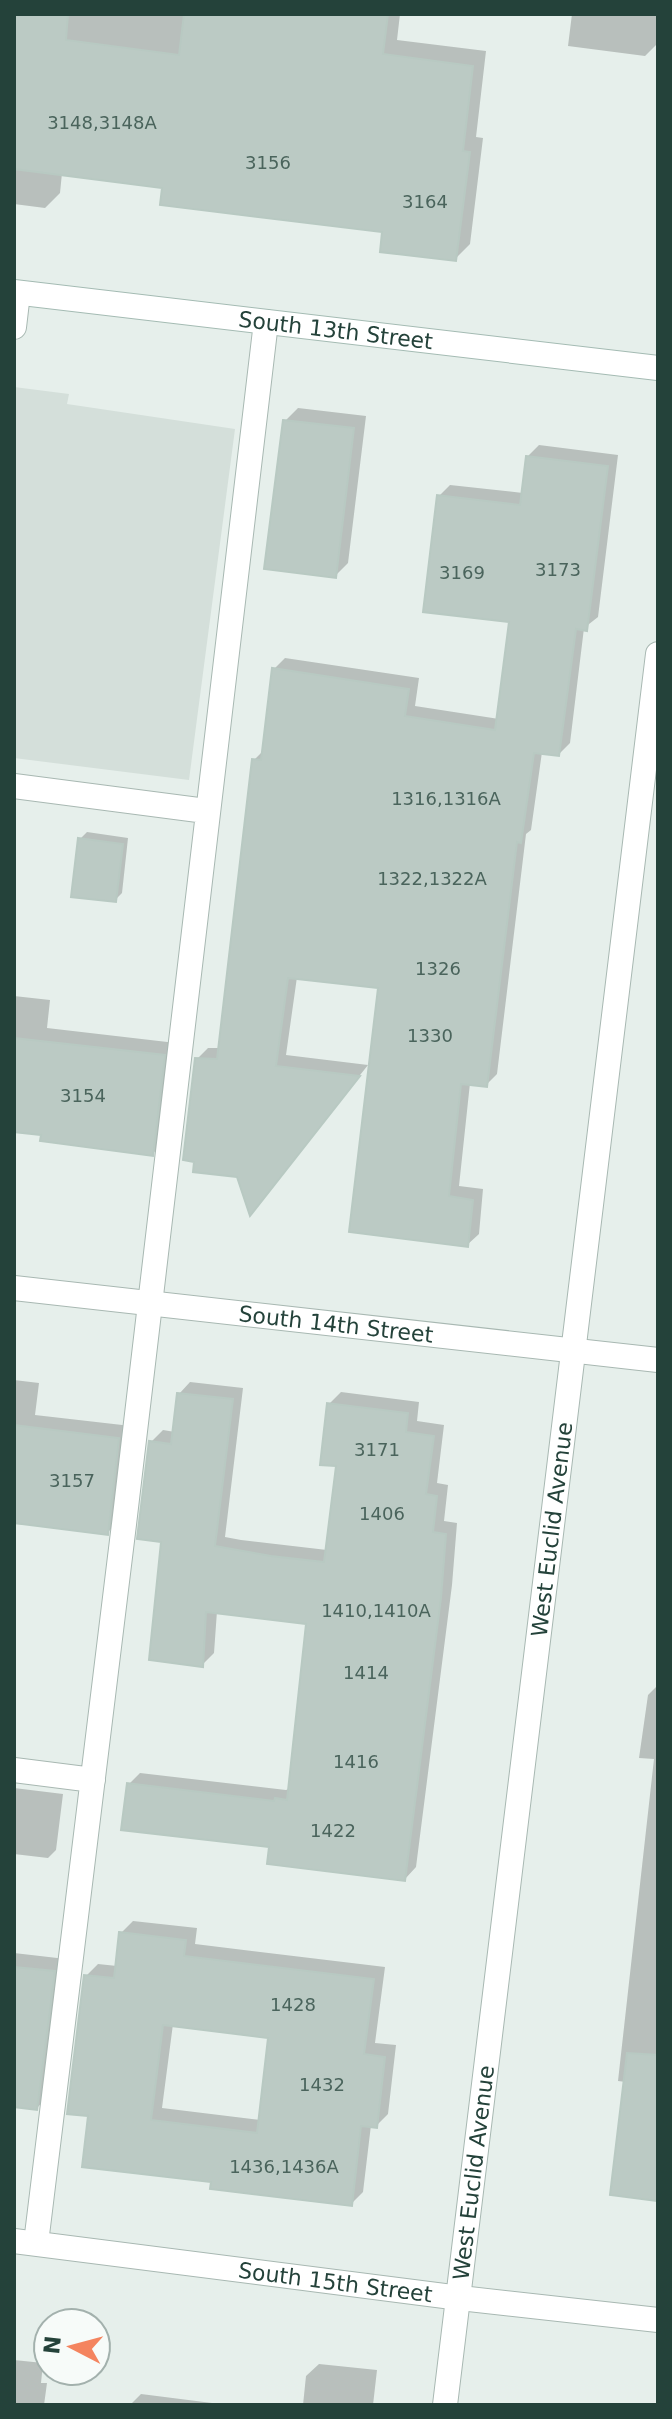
<svg xmlns="http://www.w3.org/2000/svg" width="672" height="2419" font-family="'DejaVu Sans',sans-serif">
<rect width="100%" height="100%" fill="#e6efeb"/>
<path fill="#d4dfda" d="M 14,387 L 69,394 L 67,404 L 235,429 L 189,780 L 14,758 Z"/>
<path fill="#0003" fill-rule="evenodd" d="M 14,14 L 400,14 L 397,40 L 486,51 L 476,137 L 483,138 L 470,244 L 455,259 L 384,231 L 165,186 L 62,173 L 60,193 L 45,208 L 14,204 Z
M 572,14 L 658,14 L 657,44 L 645,56 L 568,46 Z
M 298,408 L 366,416 L 348,563 L 335,576 L 285,421 Z
M 539,445 L 618,455 L 598,617 L 584,628 L 570,743 L 559,754 L 542,752 L 531,830 L 526,834 L 497,1074 L 486,1085 L 470,1083 L 459,1186 L 483,1189 L 479,1234 L 467,1245 L 351,1231 L 380,987 L 297,977 L 286,1055 L 368,1065 L 251,1212 L 197,1059 L 208,1048 L 220,1048 L 254,760 L 264,750 L 274,669 L 285,658 L 419,678 L 415,706 L 499,719 L 511,620 L 439,496 L 450,485 L 523,493 L 528,456 Z
M 87,832 L 128,838 L 122,893 L 115,900 L 80,839 Z
M 14,996 L 50,1000 L 47,1028 L 176,1043 L 165,1142 L 152,1154 L 14,1129 Z
M 14,1380 L 39,1383 L 35,1415 L 131,1426 L 119,1521 L 107,1533 L 17,1522 L 14,1525 Z
M 190,1382 L 243,1388 L 225,1537 L 241,1540 L 327,1550 L 338,1465 L 329,1404 L 341,1392 L 419,1402 L 417,1421 L 444,1425 L 437,1483 L 448,1485 L 444,1521 L 457,1523 L 452,1585 L 416,1867 L 405,1879 L 271,1845 L 129,1784 L 140,1773 L 286,1790 L 291,1788 L 309,1622 L 217,1611 L 214,1653 L 203,1664 L 163,1541 L 151,1442 L 163,1430 L 175,1432 L 179,1394 Z
M 658,1685 L 658,2199 L 626,2082 L 618,2081 L 654,1759 L 639,1758 L 648,1695 Z
M 14,1788 L 63,1794 L 56,1850 L 48,1858 L 14,1854 Z
M 133,1921 L 197,1928 L 195,1944 L 385,1967 L 375,2043 L 396,2045 L 388,2114 L 376,2126 L 371,2125 L 363,2192 L 351,2204 L 213,2180 L 90,2114 L 86,1976 L 98,1964 L 117,1966 L 121,1933 ZM 173,2024 L 271,2037 L 261,2120 L 162,2108 Z
M 14,1953 L 66,1959 L 49,2095 L 37,2108 L 14,2105 Z
M 14,2360 L 43,2363 L 41,2383 L 47,2383 L 44,2405 L 14,2405 Z
M 319,2364 L 377,2370 L 373,2405 L 303,2405 L 306,2376 Z
M 141,2394 L 212,2403 L 211,2405 L 130,2405 Z"/>
<path fill="#bbcac4" stroke="#b8c9c2" stroke-width="2" fill-rule="evenodd" d="M 14,14 L 68,14 L 66,40 L 179,55 L 184,14 L 388,14 L 383,54 L 473,66 L 463,151 L 470,152 L 456,261 L 380,252 L 382,232 L 160,205 L 162,188 L 14,169 Z
M 283,420 L 354,428 L 336,578 L 264,569 Z
M 526,456 L 608,466 L 587,631 L 576,629 L 559,756 L 534,753 L 521,843 L 517,842 L 487,1087 L 461,1084 L 449,1196 L 473,1200 L 468,1247 L 349,1232 L 378,988 L 288,978 L 276,1066 L 360,1076 L 250,1216 L 237,1177 L 193,1172 L 194,1162 L 183,1160 L 195,1058 L 217,1059 L 252,759 L 261,760 L 272,668 L 409,689 L 405,716 L 495,730 L 509,622 L 423,612 L 437,495 L 520,505 Z
M 78,838 L 123,844 L 116,902 L 71,897 Z
M 14,1038 L 165,1055 L 153,1156 L 40,1141 L 41,1135 L 14,1132 Z
M 177,1393 L 233,1399 L 215,1546 L 271,1556 L 324,1562 L 336,1466 L 320,1465 L 327,1403 L 408,1413 L 406,1432 L 434,1436 L 426,1494 L 437,1496 L 433,1532 L 446,1534 L 441,1598 L 405,1881 L 267,1864 L 269,1847 L 121,1830 L 127,1783 L 274,1801 L 275,1798 L 287,1800 L 306,1624 L 206,1612 L 203,1667 L 149,1660 L 161,1542 L 137,1539 L 149,1441 L 171,1444 Z
M 14,1425 L 119,1438 L 108,1535 L 14,1523 Z
M 119,1932 L 186,1940 L 184,1956 L 374,1979 L 364,2054 L 385,2057 L 377,2128 L 361,2126 L 352,2206 L 210,2189 L 211,2182 L 82,2167 L 88,2116 L 67,2114 L 84,1975 L 114,1978 ZM 163,2025 L 268,2038 L 257,2133 L 151,2120 Z
M 14,1967 L 55,1971 L 37,2110 L 14,2107 Z
M 627,2053 L 658,2055 L 658,2201 L 610,2195 Z"/>
<g fill="none" stroke-linecap="round" stroke-linejoin="round">
<defs>
<path id="lane" d="M 14,327 L 18,293
M 14,786 L 206,811
M 14,1770 L 93,1780
M 36,2243 C 116,1603 191,963 266,322"/>
<g id="street">
<path id="s1" d="M 14,1288 L 658,1360"/>
<path id="s2" d="M 14,2241 L 460,2298 L 658,2320"/>
<path id="s3" d="M 445,2405 L 658,654"/>
</g>
<g id="secondary">
<path id="s4" d="M 14,292 L 658,368"/>
</g>
</defs>
<use href="#lane" stroke="#a8b8b2" stroke-width="26"/>
<use href="#street" stroke="#a8b8b2" stroke-width="26"/>
<use href="#secondary" stroke="#a4bbb3" stroke-width="26"/>
<use href="#lane" stroke="#fff" stroke-width="24"/>
<use href="#street" stroke="#fff" stroke-width="24"/>
<use href="#secondary" stroke="#fff" stroke-width="24"/>
</g>
<g text-anchor="middle" stroke-width="6" stroke-linejoin="round" paint-order="stroke">
<g font-size="18" fill="#4a645c">
<text x="102" y="129">3148,3148A</text>
<text x="268" y="169">3156</text>
<text x="425" y="208">3164</text>
<text x="558" y="576">3173</text>
<text x="462" y="579">3169</text>
<text x="446" y="805">1316,1316A</text>
<text x="432" y="885">1322,1322A</text>
<text x="438" y="975">1326</text>
<text x="430" y="1042">1330</text>
<text x="83" y="1102">3154</text>
<text x="377" y="1456">3171</text>
<text x="72" y="1487">3157</text>
<text x="382" y="1520">1406</text>
<text x="376" y="1617">1410,1410A</text>
<text x="366" y="1679">1414</text>
<text x="356" y="1768">1416</text>
<text x="333" y="1837">1422</text>
<text x="293" y="2011">1428</text>
<text x="322" y="2091">1432</text>
<text x="284" y="2173">1436,1436A</text>
</g>
<g font-size="22" fill="#24423a" stroke="#f7fbf9">
<text dy="8" stroke="none"><textPath href="#s4" startOffset="324">South 13th Street</textPath></text>
<text dy="8" stroke="none"><textPath href="#s1" startOffset="324">South 14th Street</textPath></text>
<text dy="8" stroke="none"><textPath href="#s3" startOffset="882">West Euclid Avenue</textPath></text>
<text dy="8" stroke="none"><textPath href="#s3" startOffset="234">West Euclid Avenue</textPath></text>
<text dy="8" stroke="none"><textPath href="#s2" startOffset="324">South 15th Street</textPath></text>
</g>
</g>
<rect width="672" height="2419" fill="none" stroke="#24423a" stroke-width="32"/>
<g transform="translate(72 2347) rotate(276)"><circle r="38" fill="#f7fbf9" stroke="#a3b1ad" stroke-width="2"/>
<path d="M0-6L14 30L0 20L-14 30Z" fill="#f4845f"/>
<text y="-12" font-size="22" font-weight="bold" text-anchor="middle" fill="#24423a">N</text>
</g>
</svg>
